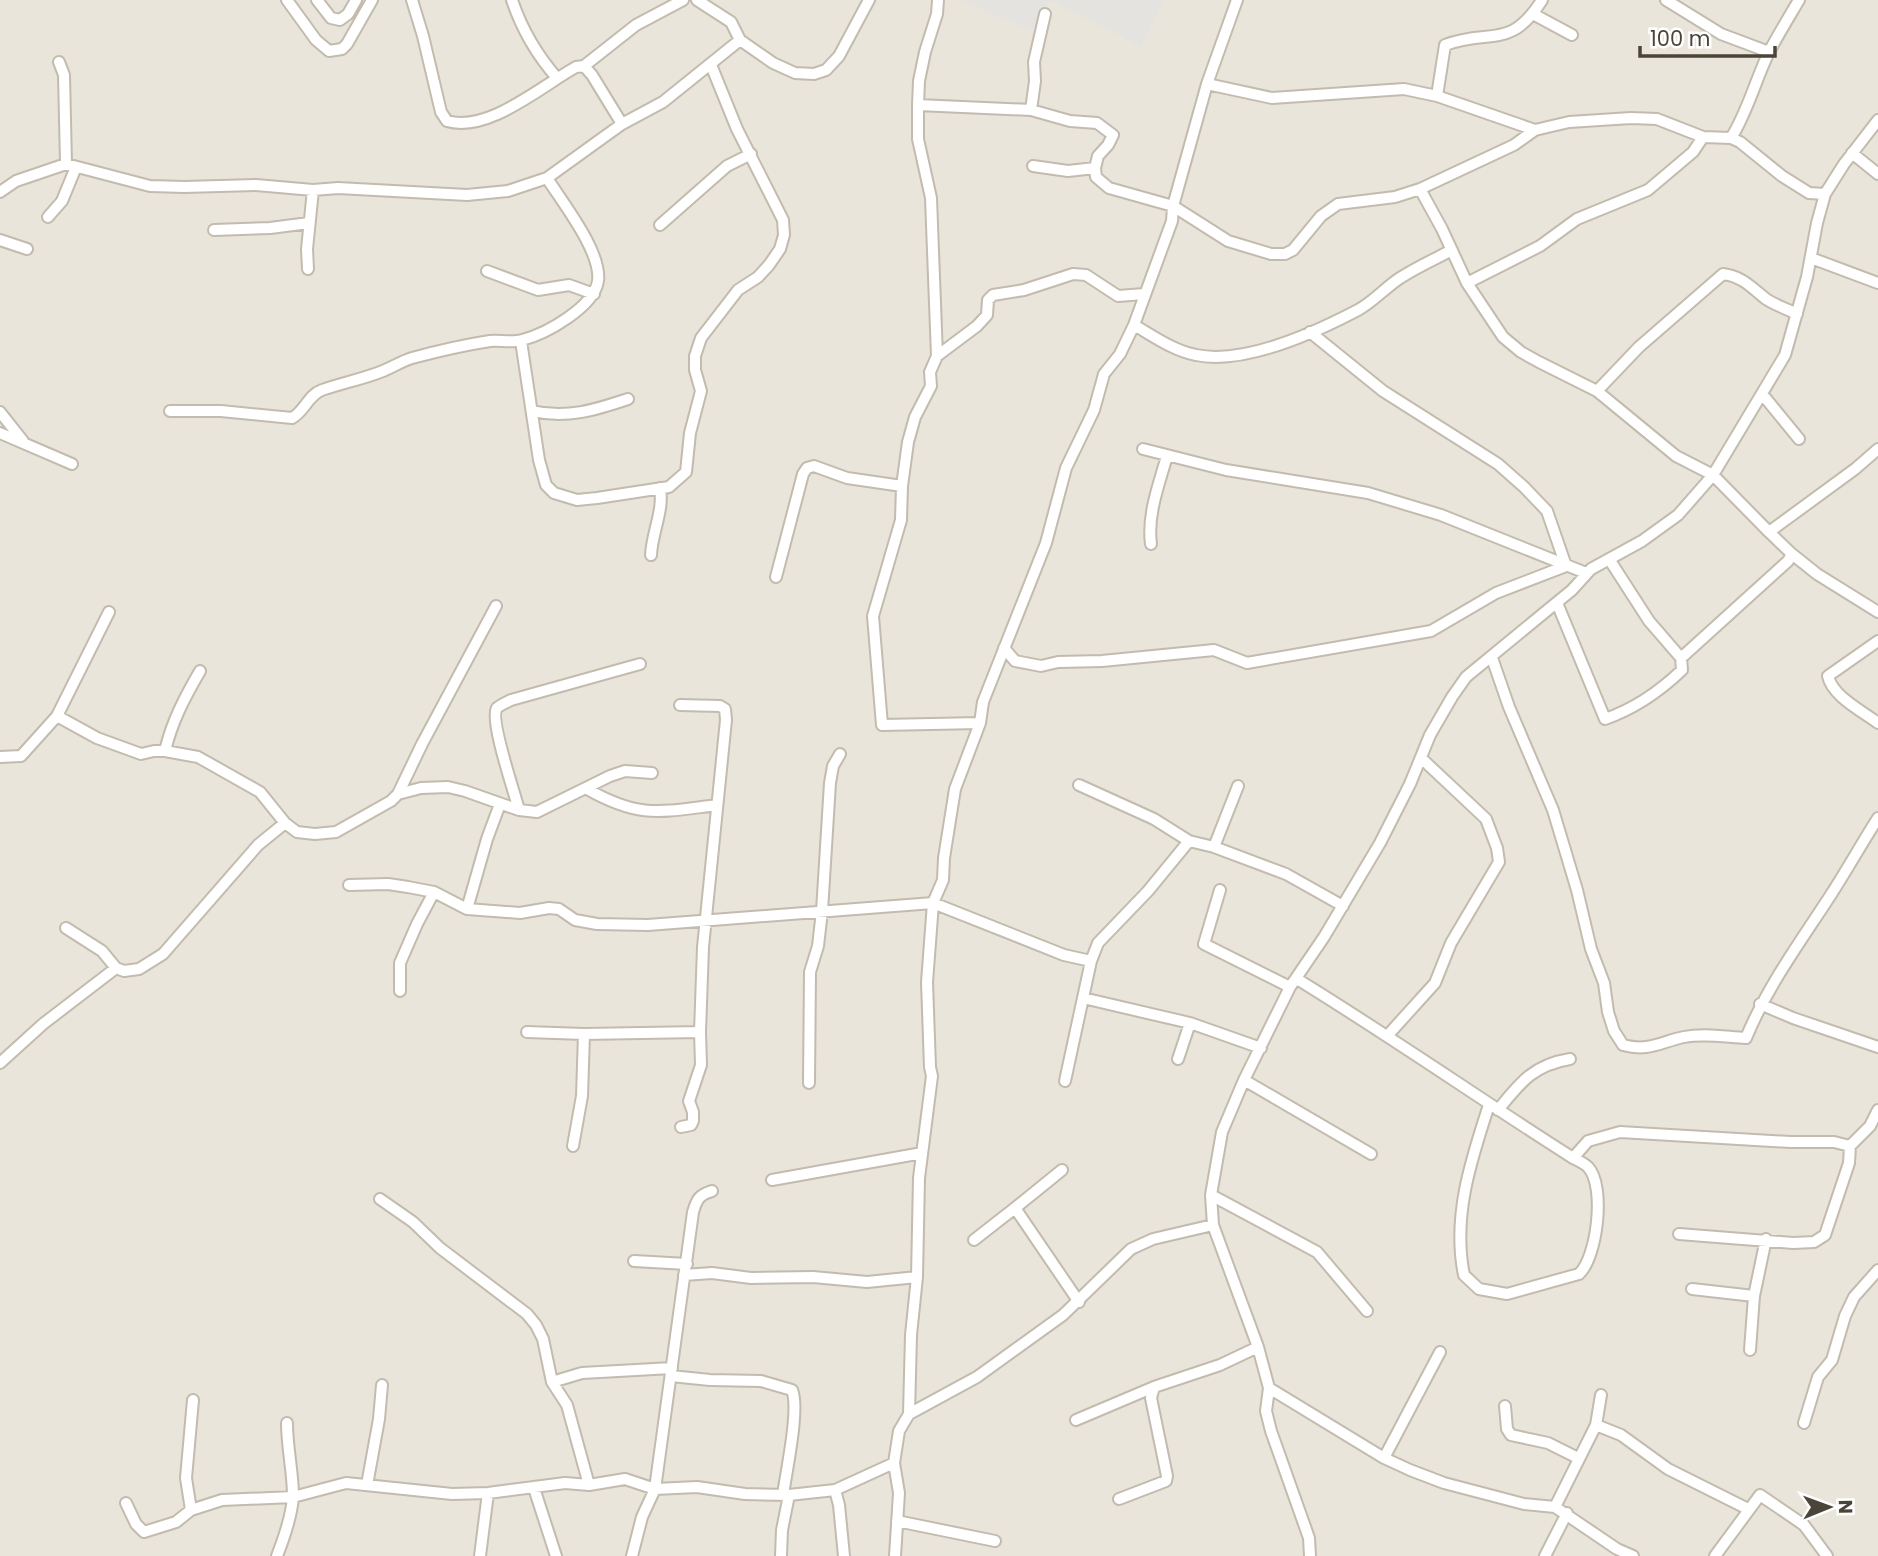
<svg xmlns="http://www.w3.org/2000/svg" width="1878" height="1556" font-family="Poppins,sans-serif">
<rect width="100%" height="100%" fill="#f6f3ec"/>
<path fill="#eae5da" d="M 0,0 L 1878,0 L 1878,1556 L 0,1556 Z"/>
<path fill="#e5e3e0" d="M 961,0 L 1164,0 L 1141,47 L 1049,0 L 1031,31 Z"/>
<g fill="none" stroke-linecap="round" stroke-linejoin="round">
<defs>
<path id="street" d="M 287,0 L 316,40 L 329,51 L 342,49 L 347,44 L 372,0
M 317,0 L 331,18 L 340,20 L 348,14 L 356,0
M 412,0 L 423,36 L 441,112 L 447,121 C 488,133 540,87 576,67 L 584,66 L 592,75 L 622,124
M 512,0 C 522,30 536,54 557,78
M 697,0 L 731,22 L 740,40 L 773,63 L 795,73 L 814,74 L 826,70 L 839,56 L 869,0
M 938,0 L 937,14 L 925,52 L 919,81 L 918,105 L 918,139 L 931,198 L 937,356 L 930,372 L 931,386 L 915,417 L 908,442 L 902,486 L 901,520 L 873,616 L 882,725 L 980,723
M 1666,0 L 1721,34 L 1769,52
M 1533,14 L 1572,35
M 59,62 L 64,75 L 66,164
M 584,66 L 636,25 L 683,0
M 1207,84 L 1272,98 L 1404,89 L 1437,96 L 1535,130
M 1437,96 L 1445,45 C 1490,28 1510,51 1542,0
M 918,105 L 1031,110 L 1070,121 L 1097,123 L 1113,135 L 1108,145 L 1098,156 L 1095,168 L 1096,177 L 1109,188 L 1173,206 L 1228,241 L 1271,254 L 1285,254 L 1293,250 L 1321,216 L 1338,204 L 1395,197 L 1420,189 L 1514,145 L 1535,130 L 1569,122 L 1631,118 L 1657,119 L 1703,137 L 1731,138 L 1740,142 L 1782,176 L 1809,193 L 1825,194
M 1031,110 L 1035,81 L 1034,62 L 1045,14
M 1731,138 C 1748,111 1755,81 1769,52 C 1778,35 1789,17 1799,0
M 1852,153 L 1878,174
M 1033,166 L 1068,171 L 1095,168
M 1420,189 L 1442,229 L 1467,283 L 1503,337 L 1521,352 L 1539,362 L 1597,391 L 1676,456 L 1713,475 L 1769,532
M 0,192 L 16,181 L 66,164 L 150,186 L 184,187 L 256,185 L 313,190 L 338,188 L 467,195 L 508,191 L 547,178 L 622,124 L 663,102 L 740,40
M 48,217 L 62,201 L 76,167
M 660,225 L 727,166 L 751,154
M 214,230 L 270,228 L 309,223
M 0,240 L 27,249
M 1811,258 L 1878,283
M 308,269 L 307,249 L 313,190
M 487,271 L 538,290 L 569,285 L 594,294
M 1467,283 L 1540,246 L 1577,219 L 1648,190 L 1693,152 L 1703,137
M 1134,325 C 1153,336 1174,351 1196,355 C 1244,365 1316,332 1358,310 C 1373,302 1386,287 1400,278 C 1417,267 1435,259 1452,250
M 521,341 L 539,460 L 546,485 L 554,493 L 577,500 L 597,498 L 669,487 L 686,472 L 690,433 L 701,391 L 695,370 L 695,356 L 701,338 L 738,290 L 758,277 L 769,265 L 780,249 L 784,235 L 783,220 L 737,129 L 711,65
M 937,356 L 977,326 L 987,315 L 988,300 L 993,295 L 1024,290 L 1073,274 L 1086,275 L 1118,296 L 1144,294
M 1597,391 L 1639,347 L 1723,274 C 1742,276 1752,288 1766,299 C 1775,305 1787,309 1797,314
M 1763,395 L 1799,439
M 170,411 L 221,411 L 292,418 C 305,411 308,395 322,390 C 342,383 363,379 383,371 C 393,367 402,361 412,358 C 438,351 464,345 490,341 C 500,340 512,343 522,340 C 546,334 594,307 598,281 C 602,252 562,202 547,178
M 532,411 C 567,419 595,410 628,399
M 0,412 L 23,441
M 0,433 L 72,464
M 1143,449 L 1226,470 L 1368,493 L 1441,515 L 1586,573
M 1151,544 C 1147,515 1159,484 1167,456
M 1792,554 L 1817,574 L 1878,612
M 651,555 C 652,532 664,511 660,488
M 1609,559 L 1649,621 L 1681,658 L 1788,561 L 1792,554 L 1769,532 L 1855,469 L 1878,449
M 776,577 L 803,474 L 807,468 L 814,466 L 847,478 L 902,486
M 1557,603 L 1605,719 C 1634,709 1660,691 1682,670 L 1681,658
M 1878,641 L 1828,676 C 1832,696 1862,711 1878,723
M 1004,648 L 1015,661 L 1041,666 L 1058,662 L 1102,661 L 1214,650 L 1247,663 L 1431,631 L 1496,593 L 1566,566 L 1547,511 L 1524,487 L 1498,464 L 1383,391 L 1310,332
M 1492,658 L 1509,707 L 1553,810 L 1577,890 L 1591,949 L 1604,983 L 1608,1012 L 1614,1031 L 1623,1045 C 1649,1052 1660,1042 1684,1037 C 1704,1033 1726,1037 1746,1038 C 1768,985 1801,941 1832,893 C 1848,868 1862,843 1878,818
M 680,705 L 720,706 L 725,709 L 726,720 L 703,947 L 700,1032 L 701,1065 L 689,1101 L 693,1112 L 693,1121 L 691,1125 L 681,1127
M 57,716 L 97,738 L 141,754 L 154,751 L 165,751 L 198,757 L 260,792 L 285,823 L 297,832 L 315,834 L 336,832 L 391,801 L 398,794 L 422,744 L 496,606
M 165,751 C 172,721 185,697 200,671
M 0,757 L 21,756 L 57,716 L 109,612
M 1079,785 L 1154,819 L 1189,841 L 1214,847 L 1286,874 L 1343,906
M 587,789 C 640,819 660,812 717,805
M 398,794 L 421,788 L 448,787 L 465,791 L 519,810 L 537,812 L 610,776 L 625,771 L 652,773
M 519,810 C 515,794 489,719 497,708 C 500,705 507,702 511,700 L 640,664
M 1214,847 L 1238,786
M 349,885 L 388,884 L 408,887 L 434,892 L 467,909 L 520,913 L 549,908 L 559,909 L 575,920 L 597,924 L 648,925 L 933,903 L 1064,955 L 1091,961
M 1220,890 L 1204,944 L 1290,987
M 467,909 L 487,839 L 500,804
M 66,928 L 102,951 L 116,968 L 124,971 L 139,969 L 163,954 L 258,845 L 285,823
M 1297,979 C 1390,1036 1480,1099 1573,1158 L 1588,1141 L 1620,1132 L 1790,1142 L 1834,1142 L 1850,1146 L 1870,1126 L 1878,1110
M 400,991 L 400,963 L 417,924 L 434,892
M 1083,998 L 1190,1023
M 1760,1004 L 1793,1018 L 1878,1047
M 527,1032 L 584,1034 L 700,1032
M 1388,1035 L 1435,983 L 1451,943 L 1499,862 L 1497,848 L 1486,819 L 1421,758
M 1178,1059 L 1190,1023 L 1261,1048
M 0,1063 L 43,1024 L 116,968
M 1244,1080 L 1371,1154
M 1065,1081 L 1091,961 L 1098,943 L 1148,891 L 1189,841
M 809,1083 L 810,972 L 818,946 L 822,911 L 830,783 L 833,766 L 840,754
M 1489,1105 C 1471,1160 1452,1217 1464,1275 L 1479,1289 L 1507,1294 L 1579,1274 C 1597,1258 1606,1186 1588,1167 C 1584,1163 1577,1160 1573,1158
M 1498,1110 C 1520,1083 1533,1065 1570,1059
M 573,1146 L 582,1096 L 584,1034
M 1062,1170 L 1015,1208 L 1079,1302
M 772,1180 L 922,1153
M 1211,1195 L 1317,1252 L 1367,1311
M 380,1199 L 413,1222 L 440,1248 L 527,1314 L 536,1325 L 543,1339 L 552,1382 L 567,1405 L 589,1485
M 1679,1234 L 1793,1243 L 1814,1242 L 1825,1235 L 1849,1163 L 1850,1146
M 974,1240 L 1015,1208
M 634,1261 L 687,1264
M 684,1275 L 712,1273 L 751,1278 L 813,1277 L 867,1282 L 917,1277
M 1692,1289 L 1754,1296
M 1750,1350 L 1754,1296 L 1766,1239
M 671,1376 L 710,1380 L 761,1381 L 792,1390 C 800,1409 786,1472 783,1495
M 552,1382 L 582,1373 L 672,1368
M 1269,1388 L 1266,1411 L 1271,1431 L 1309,1538 L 1310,1556
M 1505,1406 L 1507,1429 L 1511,1435 L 1548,1443 L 1578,1458
M 909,1414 L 977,1377 L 1063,1315 L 1131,1249 L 1153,1239 L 1213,1225
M 1076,1420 L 1154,1387 L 1220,1365 L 1258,1347
M 1804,1423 L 1818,1377 L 1832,1360 L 1845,1316 L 1854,1297 L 1878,1270
M 1596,1425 L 1621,1435 L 1668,1469 L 1748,1509
M 1384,1458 L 1440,1352
M 367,1485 L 379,1419 L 382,1385
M 534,1488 L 556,1556
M 835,1490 L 839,1505 L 844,1556
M 1119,1499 L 1166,1481 L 1167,1476 L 1151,1398 L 1154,1387
M 126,1503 L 136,1524 L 144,1532 L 176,1522 L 191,1510 L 222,1500 L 293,1497 L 346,1483 L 452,1494 L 488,1493 L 565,1483 L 589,1485 L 625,1479 L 655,1489 L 697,1487 L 745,1494 L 789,1495 L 835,1490 L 894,1463
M 1555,1507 L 1596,1425 L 1601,1395
M 191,1510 L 186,1478 L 193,1400
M 897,1521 L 995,1541
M 277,1556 C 284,1538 292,1516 293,1496 C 293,1472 287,1448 287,1423
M 480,1556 L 488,1493
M 632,1556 L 642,1517 L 655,1489 L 693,1212 C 697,1199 699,1195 712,1191
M 781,1556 L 782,1530 L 789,1495
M 895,1556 L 899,1493 L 894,1463 L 899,1431 L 909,1414 L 911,1335 L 917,1277 L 919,1178 L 932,1076 L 930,1067 L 927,982 L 933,903 L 943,880 L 944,858 L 955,789 L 980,723 L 983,702 L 1046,543 L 1066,468 L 1094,410 L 1104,374 L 1120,354 L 1134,325 L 1172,221 L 1173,206 L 1207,84 L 1237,0
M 1545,1556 L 1567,1513
M 1633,1556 L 1617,1549 L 1555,1507 L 1524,1504 L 1444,1483 L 1410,1470 L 1384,1458 L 1269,1388 L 1258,1347 L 1213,1225 L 1211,1195 L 1222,1132 L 1244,1080 L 1290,987 L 1324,937 L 1380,843 L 1410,784 L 1430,735 L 1452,697 L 1466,677 L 1572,590 L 1591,569 L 1642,541 L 1678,515 L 1713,475 L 1785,355 L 1807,277 L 1817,223 L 1825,194 L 1844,164 L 1878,120
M 1715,1556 L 1760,1495 L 1804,1525 L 1827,1556"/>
</defs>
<use href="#street" stroke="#c2bbae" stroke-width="14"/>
<use href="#street" stroke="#fff" stroke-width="10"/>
</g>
<g transform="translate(1829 1507) rotate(89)" stroke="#ffffff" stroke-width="5" paint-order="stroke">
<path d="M0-5L12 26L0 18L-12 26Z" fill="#4b4439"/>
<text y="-10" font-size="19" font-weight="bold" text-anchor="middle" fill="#4b4439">N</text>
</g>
<path d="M1640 46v10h135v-10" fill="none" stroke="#4b4439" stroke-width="3.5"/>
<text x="1650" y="46" font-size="21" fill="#4b4439" stroke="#ffffff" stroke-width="5" paint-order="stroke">100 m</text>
</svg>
